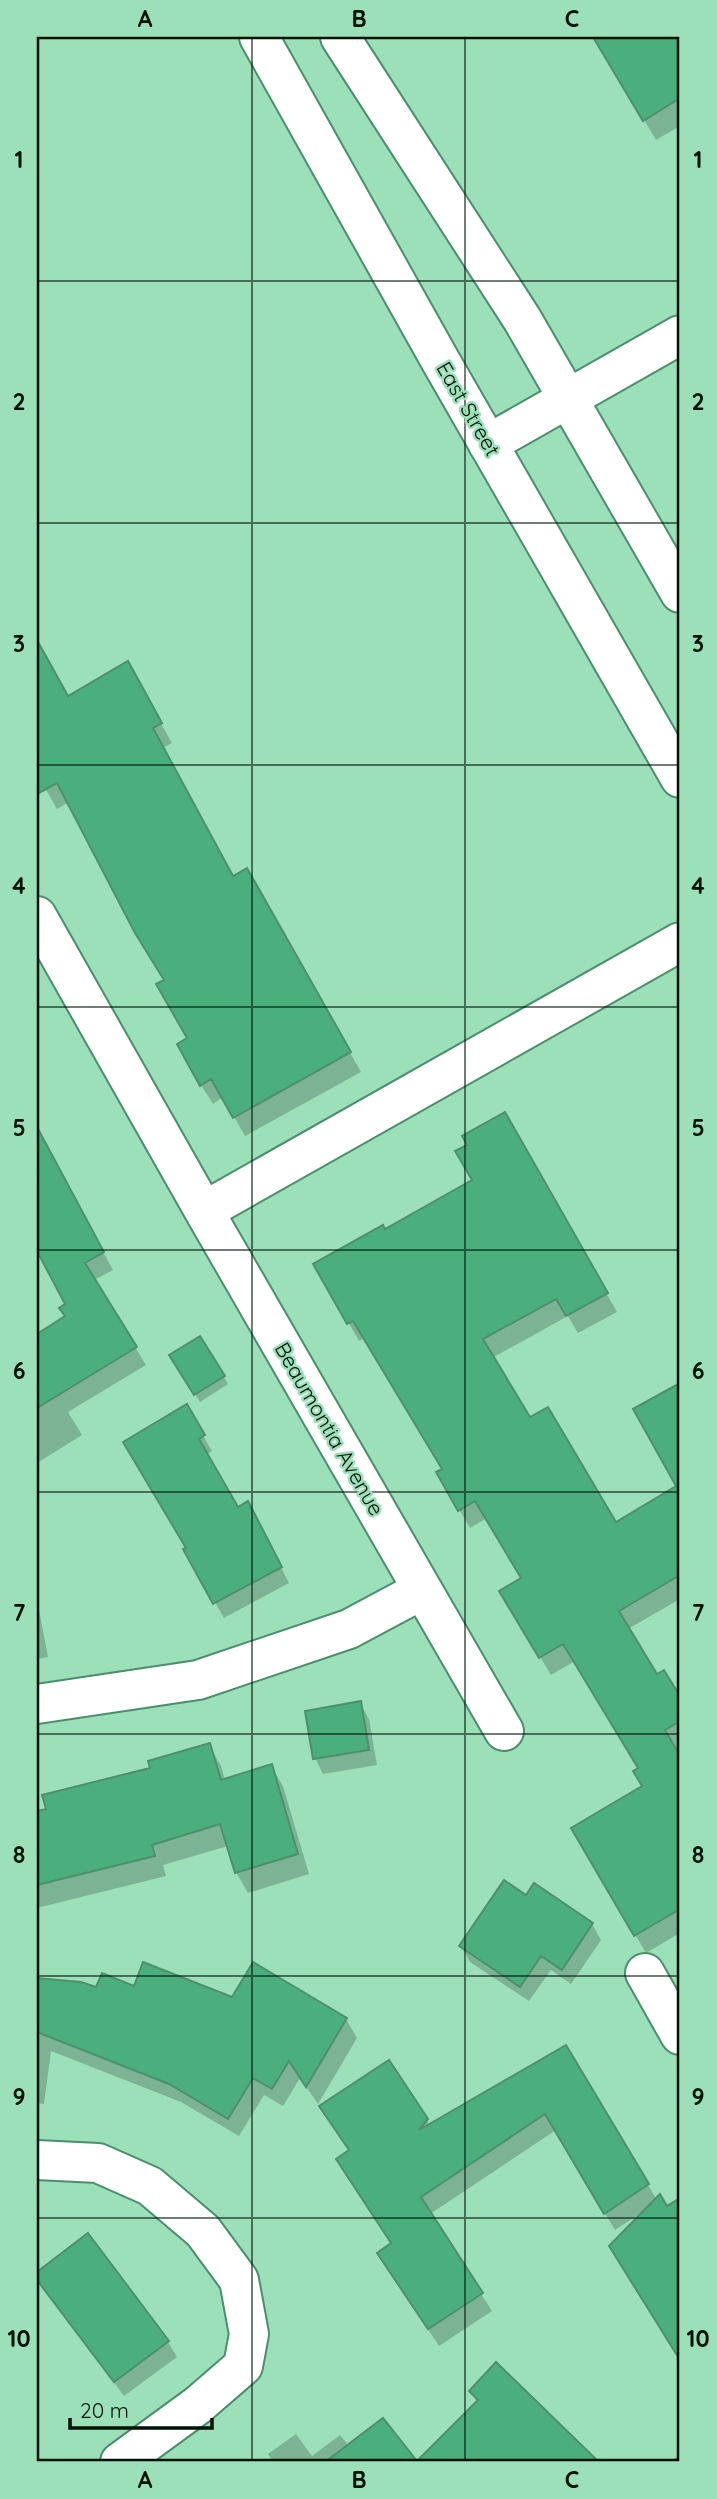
<svg xmlns="http://www.w3.org/2000/svg" width="717" height="2499" font-family="Quicksand,sans-serif">
<rect width="100%" height="100%" fill="#9be0b9"/>
<path fill="#0003" d="M 595,37 L 680,37 L 680,126 L 656,140 Z
M 127,664 L 172,743 L 163,748 L 233,878 L 246,870 L 361,1072 L 245,1136 L 223,1097 L 213,1104 L 201,1085 L 190,1039 L 166,981 L 69,802 L 57,809 L 37,774 L 37,693 L 58,681 L 67,698 Z
M 504,1114 L 617,1312 L 578,1333 L 568,1316 L 492,1358 L 530,1419 L 615,1524 L 679,1487 L 636,1409 L 680,1386 L 680,1599 L 628,1629 L 657,1677 L 664,1673 L 680,1699 L 680,1933 L 646,1953 L 573,1829 L 644,1787 L 640,1769 L 575,1661 L 551,1675 L 501,1592 L 523,1579 L 487,1518 L 470,1528 L 438,1473 L 444,1470 L 364,1338 L 359,1341 L 316,1265 L 385,1232 L 474,1180 L 469,1145 Z
M 55,1164 L 113,1270 L 94,1280 L 146,1365 L 68,1412 L 82,1435 L 37,1463 L 37,1336 L 67,1317 L 68,1305 L 37,1248 L 37,1174 Z
M 200,1338 L 228,1384 L 200,1402 L 171,1356 Z
M 186,1407 L 212,1451 L 206,1455 L 237,1509 L 256,1519 L 289,1583 L 224,1618 L 185,1550 L 188,1549 Z
M 37,1599 L 48,1657 L 37,1659 Z
M 360,1703 L 369,1719 L 377,1765 L 323,1774 L 315,1758 Z
M 209,1745 L 221,1766 L 225,1780 L 271,1766 L 283,1786 L 309,1874 L 248,1893 L 236,1872 L 228,1846 L 163,1865 L 166,1876 L 37,1908 L 37,1813 Z
M 526,1897 L 592,1924 L 601,1940 L 571,1984 L 551,1970 L 529,2001 L 470,1962 L 461,1946 Z
M 37,1979 L 81,1984 L 97,1990 L 135,1988 L 233,1999 L 346,2019 L 357,2038 L 318,2104 L 300,2078 L 283,2106 L 264,2095 L 239,2136 L 181,2102 L 51,2051 L 44,2104 L 37,2103 Z
M 566,2048 L 657,2200 L 667,2208 L 677,2202 L 680,2207 L 680,2357 L 623,2266 L 644,2211 L 615,2230 L 556,2130 L 430,2214 L 492,2311 L 439,2346 L 389,2270 L 392,2245 L 348,2177 L 426,2119 L 430,2126 Z
M 88,2236 L 168,2342 L 177,2357 L 124,2396 L 37,2278 L 37,2274 Z
M 471,2391 L 525,2430 L 547,2462 L 418,2462 L 477,2402 Z
M 383,2420 L 415,2462 L 273,2462 L 268,2454 L 296,2434 L 312,2456 L 340,2435 L 349,2446 Z
M 680,2454 L 680,2462 L 670,2462 Z"/>
<path fill="#4bae7d" stroke="#4e906d" stroke-width="2" d="M 593,37 L 680,37 L 680,98 L 643,121 Z
M 37,640 L 68,696 L 128,661 L 162,723 L 153,728 L 233,876 L 247,868 L 351,1052 L 233,1118 L 211,1079 L 200,1086 L 177,1044 L 187,1038 L 156,984 L 164,980 L 135,933 L 57,783 L 37,794 Z
M 505,1112 L 608,1293 L 566,1316 L 556,1299 L 483,1339 L 530,1417 L 548,1407 L 616,1522 L 676,1486 L 633,1409 L 680,1383 L 680,1575 L 619,1611 L 657,1674 L 664,1670 L 680,1696 L 680,1721 L 665,1730 L 680,1756 L 680,1909 L 634,1936 L 571,1828 L 642,1786 L 633,1771 L 638,1768 L 563,1644 L 539,1658 L 499,1591 L 521,1578 L 475,1501 L 458,1511 L 436,1472 L 442,1469 L 353,1321 L 347,1324 L 313,1264 L 383,1225 L 385,1229 L 472,1180 L 455,1151 L 467,1145 L 462,1136 Z
M 37,1127 L 104,1252 L 85,1263 L 137,1347 L 37,1408 L 37,1334 L 65,1316 L 59,1308 L 65,1304 L 37,1251 Z
M 200,1336 L 225,1376 L 194,1395 L 169,1355 Z
M 187,1404 L 205,1435 L 199,1439 L 238,1507 L 248,1501 L 282,1567 L 213,1604 L 183,1549 L 186,1548 L 123,1442 Z
M 361,1701 L 369,1750 L 313,1759 L 305,1711 Z
M 210,1743 L 221,1780 L 272,1764 L 298,1854 L 235,1873 L 220,1824 L 152,1845 L 155,1856 L 37,1885 L 37,1811 L 46,1809 L 42,1795 L 150,1768 L 148,1761 Z
M 504,1880 L 526,1895 L 534,1883 L 593,1923 L 562,1970 L 541,1956 L 520,1987 L 459,1946 Z
M 143,1962 L 232,1997 L 253,1962 L 347,2018 L 306,2087 L 289,2061 L 272,2089 L 253,2078 L 228,2119 L 169,2084 L 37,2032 L 37,1978 L 81,1982 L 96,1987 L 102,1973 L 134,1986 Z
M 566,2045 L 649,2184 L 604,2214 L 545,2114 L 421,2197 L 483,2293 L 428,2329 L 377,2253 L 391,2243 L 336,2159 L 349,2150 L 319,2106 L 389,2060 L 428,2119 L 419,2130 Z
M 660,2194 L 667,2206 L 680,2198 L 680,2360 L 609,2246 Z
M 88,2233 L 169,2341 L 114,2382 L 37,2280 L 37,2272 Z
M 496,2362 L 599,2462 L 325,2462 L 383,2418 L 417,2461 L 478,2400 L 469,2391 Z"/>
<g fill="none" stroke-linecap="round" stroke-linejoin="round">
<defs>
<path id="minor" d="M 488,444 L 680,335
M 37,916 L 204,1211 L 504,1731
M 204,1211 L 680,942
M 37,1704 L 198,1680 L 349,1629 L 422,1590
M 645,1973 L 680,2035
M 37,2160 L 98,2163 L 150,2186 L 203,2231 L 239,2280 L 249,2334 L 243,2366 L 198,2405 L 120,2462"/>
<path id="secondary" d="M 259,37 L 440,360 L 680,778
M 340,37 L 522,319 L 680,593"/>
</defs>
<use href="#minor" stroke="#4b8e6b" stroke-width="42"/>
<use href="#secondary" stroke="#4b8e6b" stroke-width="42"/>
<use href="#minor" stroke="#fff" stroke-width="38"/>
<use href="#secondary" stroke="#fff" stroke-width="38"/>
</g>
<path fill="none" stroke="#001105" stroke-width="2" stroke-opacity="0.55" d="M 252,37 L 252,2462M 465,37 L 465,2462M 37,281 L 680,281M 37,523 L 680,523M 37,765 L 680,765M 37,1007 L 680,1007M 37,1250 L 680,1250M 37,1492 L 680,1492M 37,1734 L 680,1734M 37,1976 L 680,1976M 37,2218 L 680,2218"/>
<g text-anchor="middle" stroke-width="5" stroke-linejoin="round" paint-order="stroke">
<g font-size="21" fill="#001105" stroke="#9be0b9">
<text transform="translate(468 409) rotate(60)" y="7">East Street</text>
<text transform="translate(329 1429) rotate(60)" y="7">Beaumontia Avenue</text>
</g>
</g>
<rect width="717" height="2499" fill="none" stroke="#9be0b9" stroke-width="77"/>
<path d="M70 2418v10h142v-10" fill="none" stroke="#001105" stroke-width="3.5"/>
<text x="80" y="2418" font-size="21" fill="#001105" stroke="#9be0b9" stroke-width="5" paint-order="stroke">20 m</text>
<rect x="38" y="38" width="640" height="2422" fill="none" stroke="#001105" stroke-width="2.5"/>
<g font-size="23" text-anchor="middle" font-weight="bold" fill="#001105">
<text x="145" y="27">A</text>
<text x="359" y="27">B</text>
<text x="572" y="27">C</text>
<text x="19" y="168">1</text>
<text x="698" y="168">1</text>
<text x="19" y="410">2</text>
<text x="698" y="410">2</text>
<text x="19" y="652">3</text>
<text x="698" y="652">3</text>
<text x="19" y="894">4</text>
<text x="698" y="894">4</text>
<text x="19" y="1136">5</text>
<text x="698" y="1136">5</text>
<text x="19" y="1379">6</text>
<text x="698" y="1379">6</text>
<text x="19" y="1621">7</text>
<text x="698" y="1621">7</text>
<text x="19" y="1863">8</text>
<text x="698" y="1863">8</text>
<text x="19" y="2105">9</text>
<text x="698" y="2105">9</text>
<text x="19" y="2347">10</text>
<text x="698" y="2347">10</text>
<text x="145" y="2488">A</text>
<text x="359" y="2488">B</text>
<text x="572" y="2488">C</text>
</g>
</svg>
